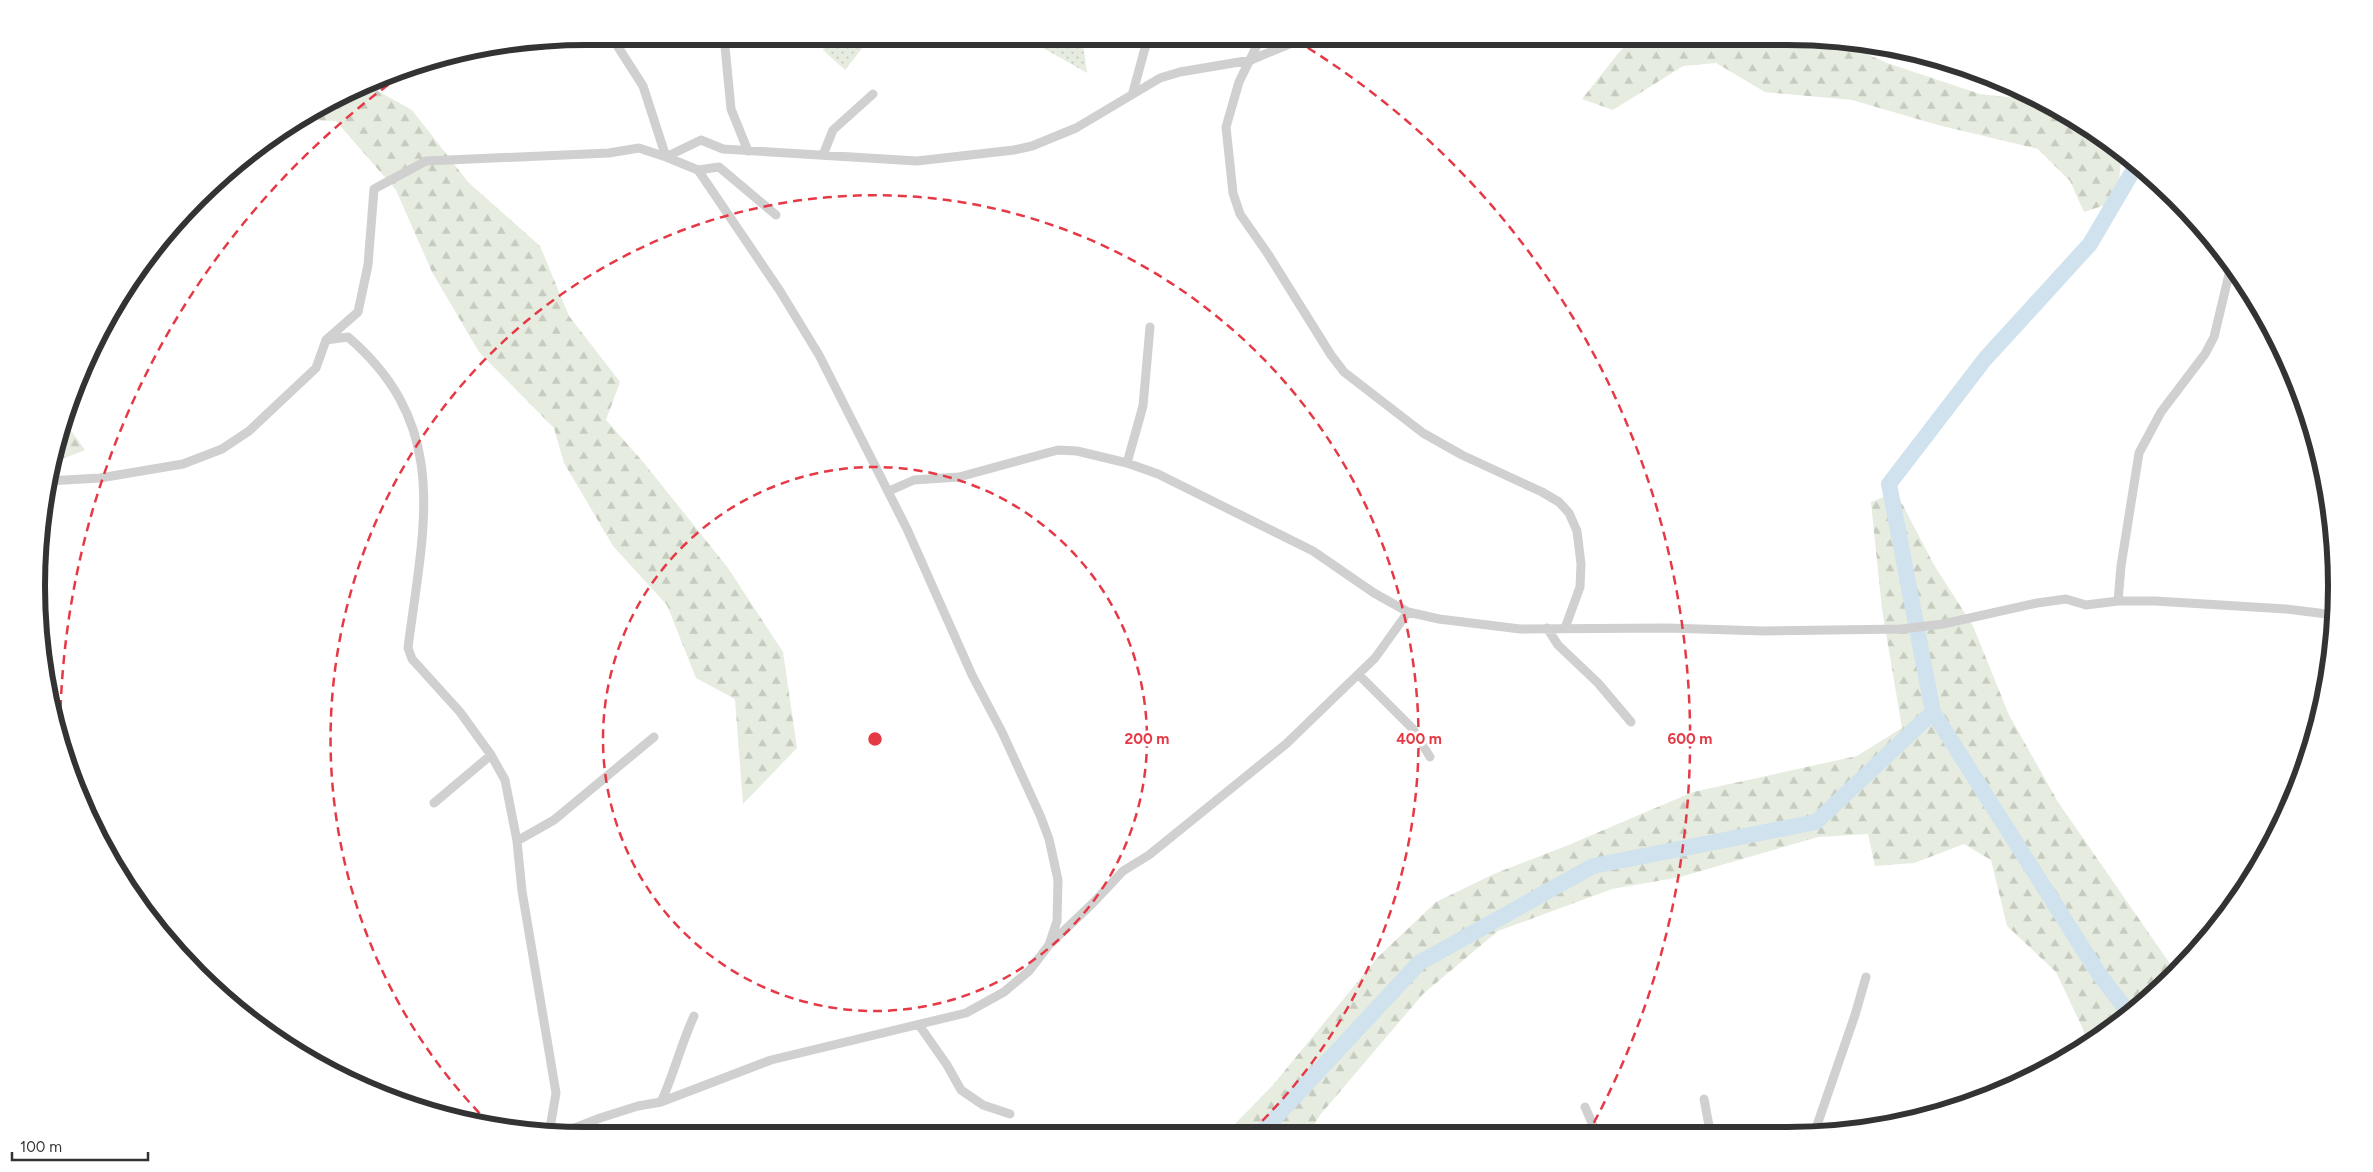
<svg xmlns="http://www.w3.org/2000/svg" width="2373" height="1172" font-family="Figtree,sans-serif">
<defs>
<pattern id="grass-dots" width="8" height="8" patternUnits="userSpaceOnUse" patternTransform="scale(1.25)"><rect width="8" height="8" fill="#e6ecdf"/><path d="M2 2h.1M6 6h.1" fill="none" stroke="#c6cbc0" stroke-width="1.8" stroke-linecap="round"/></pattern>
<pattern id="forest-firs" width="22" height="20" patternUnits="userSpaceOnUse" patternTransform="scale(1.25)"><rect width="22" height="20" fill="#e6ecdf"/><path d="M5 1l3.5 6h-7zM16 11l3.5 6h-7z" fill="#c6cbc0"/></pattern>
</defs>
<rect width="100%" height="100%" fill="#fff"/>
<path fill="url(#grass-dots)" d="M 828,36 L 871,37 L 845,70 L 823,50 Z
M 1006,37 L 1082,37 L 1087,73 L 1036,44 Z"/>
<path fill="url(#forest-firs)" d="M 1636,37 L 1823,37 L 1832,39 L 1887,63 L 1980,94 L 2043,101 L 2122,151 L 2117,201 L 2084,212 L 2070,181 L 2038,149 L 1938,125 L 1852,100 L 1765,92 L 1716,63 L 1683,66 L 1613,110 L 1582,99 L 1620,51 Z
M 367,85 L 412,110 L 468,182 L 540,246 L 569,316 L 620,382 L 606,420 L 644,463 L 728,568 L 783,652 L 797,748 L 743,804 L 735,699 L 696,678 L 667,605 L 613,546 L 564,463 L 554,428 L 479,352 L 432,272 L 396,190 L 336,121 L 297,119 L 311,110 Z
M 64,421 L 85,450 L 52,463 Z
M 1896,492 L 1934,565 L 1973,626 L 2009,715 L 2058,802 L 2175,971 L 2087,1046 L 2083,1029 L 2056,972 L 2007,926 L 1991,860 L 1964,844 L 1914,863 L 1875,866 L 1868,834 L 1818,837 L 1680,877 L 1612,889 L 1498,931 L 1423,994 L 1320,1115 L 1309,1133 L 1226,1133 L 1273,1085 L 1378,957 L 1436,902 L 1496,873 L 1566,846 L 1693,792 L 1857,756 L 1902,728 L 1882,609 L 1871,502 Z"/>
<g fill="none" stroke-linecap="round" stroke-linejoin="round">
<path stroke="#cfe2ee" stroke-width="16" d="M 2128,1012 L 2099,974 L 1933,712 L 1889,484 L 1985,359 L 2090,244 L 2137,164
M 1261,1133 L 1419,963 L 1593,866 L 1816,822 L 1933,712"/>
<path stroke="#d0d0d0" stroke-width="9" d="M 724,36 L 731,109 L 748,151
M 1261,37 L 1239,82 L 1226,127 L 1233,193 L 1240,214 L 1268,254 L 1331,355 L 1344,372 L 1423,433 L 1462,455 L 1542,492 L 1559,502 L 1569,513 L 1577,531 L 1581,564 L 1580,587 L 1565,628
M 1901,50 L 1961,67
M 1133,92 L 1148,37
M 823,155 L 833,130 L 873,94
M 698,170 L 719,167 L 776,215
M 326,340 L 348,337 C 453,427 423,528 408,648 L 412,659 L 460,712 L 491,755 L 505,780 L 517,841 L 522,891 L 556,1093 L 549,1134
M 1127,463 L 1143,406 L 1150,327
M 47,481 L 100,478 L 183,464 L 222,449 L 249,431 L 316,368 L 326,340 L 358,312 L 368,265 L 374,189 L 426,161 L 609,153 L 639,148 L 666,157 L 701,140 L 723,149 L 917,161 L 1014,150 L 1032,146 L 1076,128 L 1160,78 L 1180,72 L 1251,60 L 1306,37
M 889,491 L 914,480 L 959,477 L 1058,450 L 1077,451 L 1127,463 L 1158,474 L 1313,551 L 1374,593 L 1408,612 L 1439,619 L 1520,629 L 1667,628 L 1764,631 L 1902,629 L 1943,624 L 2037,603 L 2066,599 L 2086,605 L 2118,601 L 2155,601 L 2286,609 L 2335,615
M 2118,601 L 2121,566 L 2139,453 L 2161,412 L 2205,354 L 2214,337 L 2231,266
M 1547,628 L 1558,645 L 1598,683 L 1631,722
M 1359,675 L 1413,729 L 1430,757
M 434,803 L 491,755
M 517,841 L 554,820 L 654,737
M 1051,943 L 1092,904 L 1123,871 L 1149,855 L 1286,744 L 1375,658 L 1408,612
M 919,1025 L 947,1065 L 961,1090 L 983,1105 L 1010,1114
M 1704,1099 L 1710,1131
M 661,1102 C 674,1074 681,1044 694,1016
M 1585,1107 L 1596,1132
M 1815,1131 L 1855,1015 L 1866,977
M 557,1135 L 600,1118 L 638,1106 L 661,1102 L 771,1060 L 966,1013 L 1004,992 L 1029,971 L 1049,945 L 1057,921 L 1058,880 L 1049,839 L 1040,815 L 1002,732 L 972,675 L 907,529 L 819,355 L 780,291 L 698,170 L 666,157 L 643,86 L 611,36"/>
</g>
<g fill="none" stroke="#e63946" stroke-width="2.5" stroke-dasharray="9 6">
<circle cx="875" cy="739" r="272"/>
<path d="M490 1124A544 544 0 1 1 1253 1130"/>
<path d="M60 739A815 815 0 0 1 419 63M1295 40A815 815 0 0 1 1591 1128"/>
</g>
<path d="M0 0H2373V1172H0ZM586 45H1787A541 541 0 0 1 2328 586V586A541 541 0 0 1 1787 1127H586A541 541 0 0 1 45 586V586A541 541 0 0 1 586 45Z" fill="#fff" fill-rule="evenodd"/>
<path fill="none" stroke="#333" stroke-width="6" d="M586 45H1787A541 541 0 0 1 2328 586V586A541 541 0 0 1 1787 1127H586A541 541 0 0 1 45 586V586A541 541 0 0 1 586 45Z"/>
<circle cx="875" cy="739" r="8" fill="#e63946" stroke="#fff" stroke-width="2.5"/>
<g font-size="15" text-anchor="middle" font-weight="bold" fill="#e63946" stroke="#fff" stroke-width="5" stroke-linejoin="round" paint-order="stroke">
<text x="1147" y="744">200 m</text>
<text x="1419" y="744">400 m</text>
<text x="1690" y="744">600 m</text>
</g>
<path d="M12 1152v8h136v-8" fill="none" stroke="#333333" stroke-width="2.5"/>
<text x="20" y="1152" font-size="15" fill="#333333" stroke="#ffffff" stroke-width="4" paint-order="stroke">100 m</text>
</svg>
